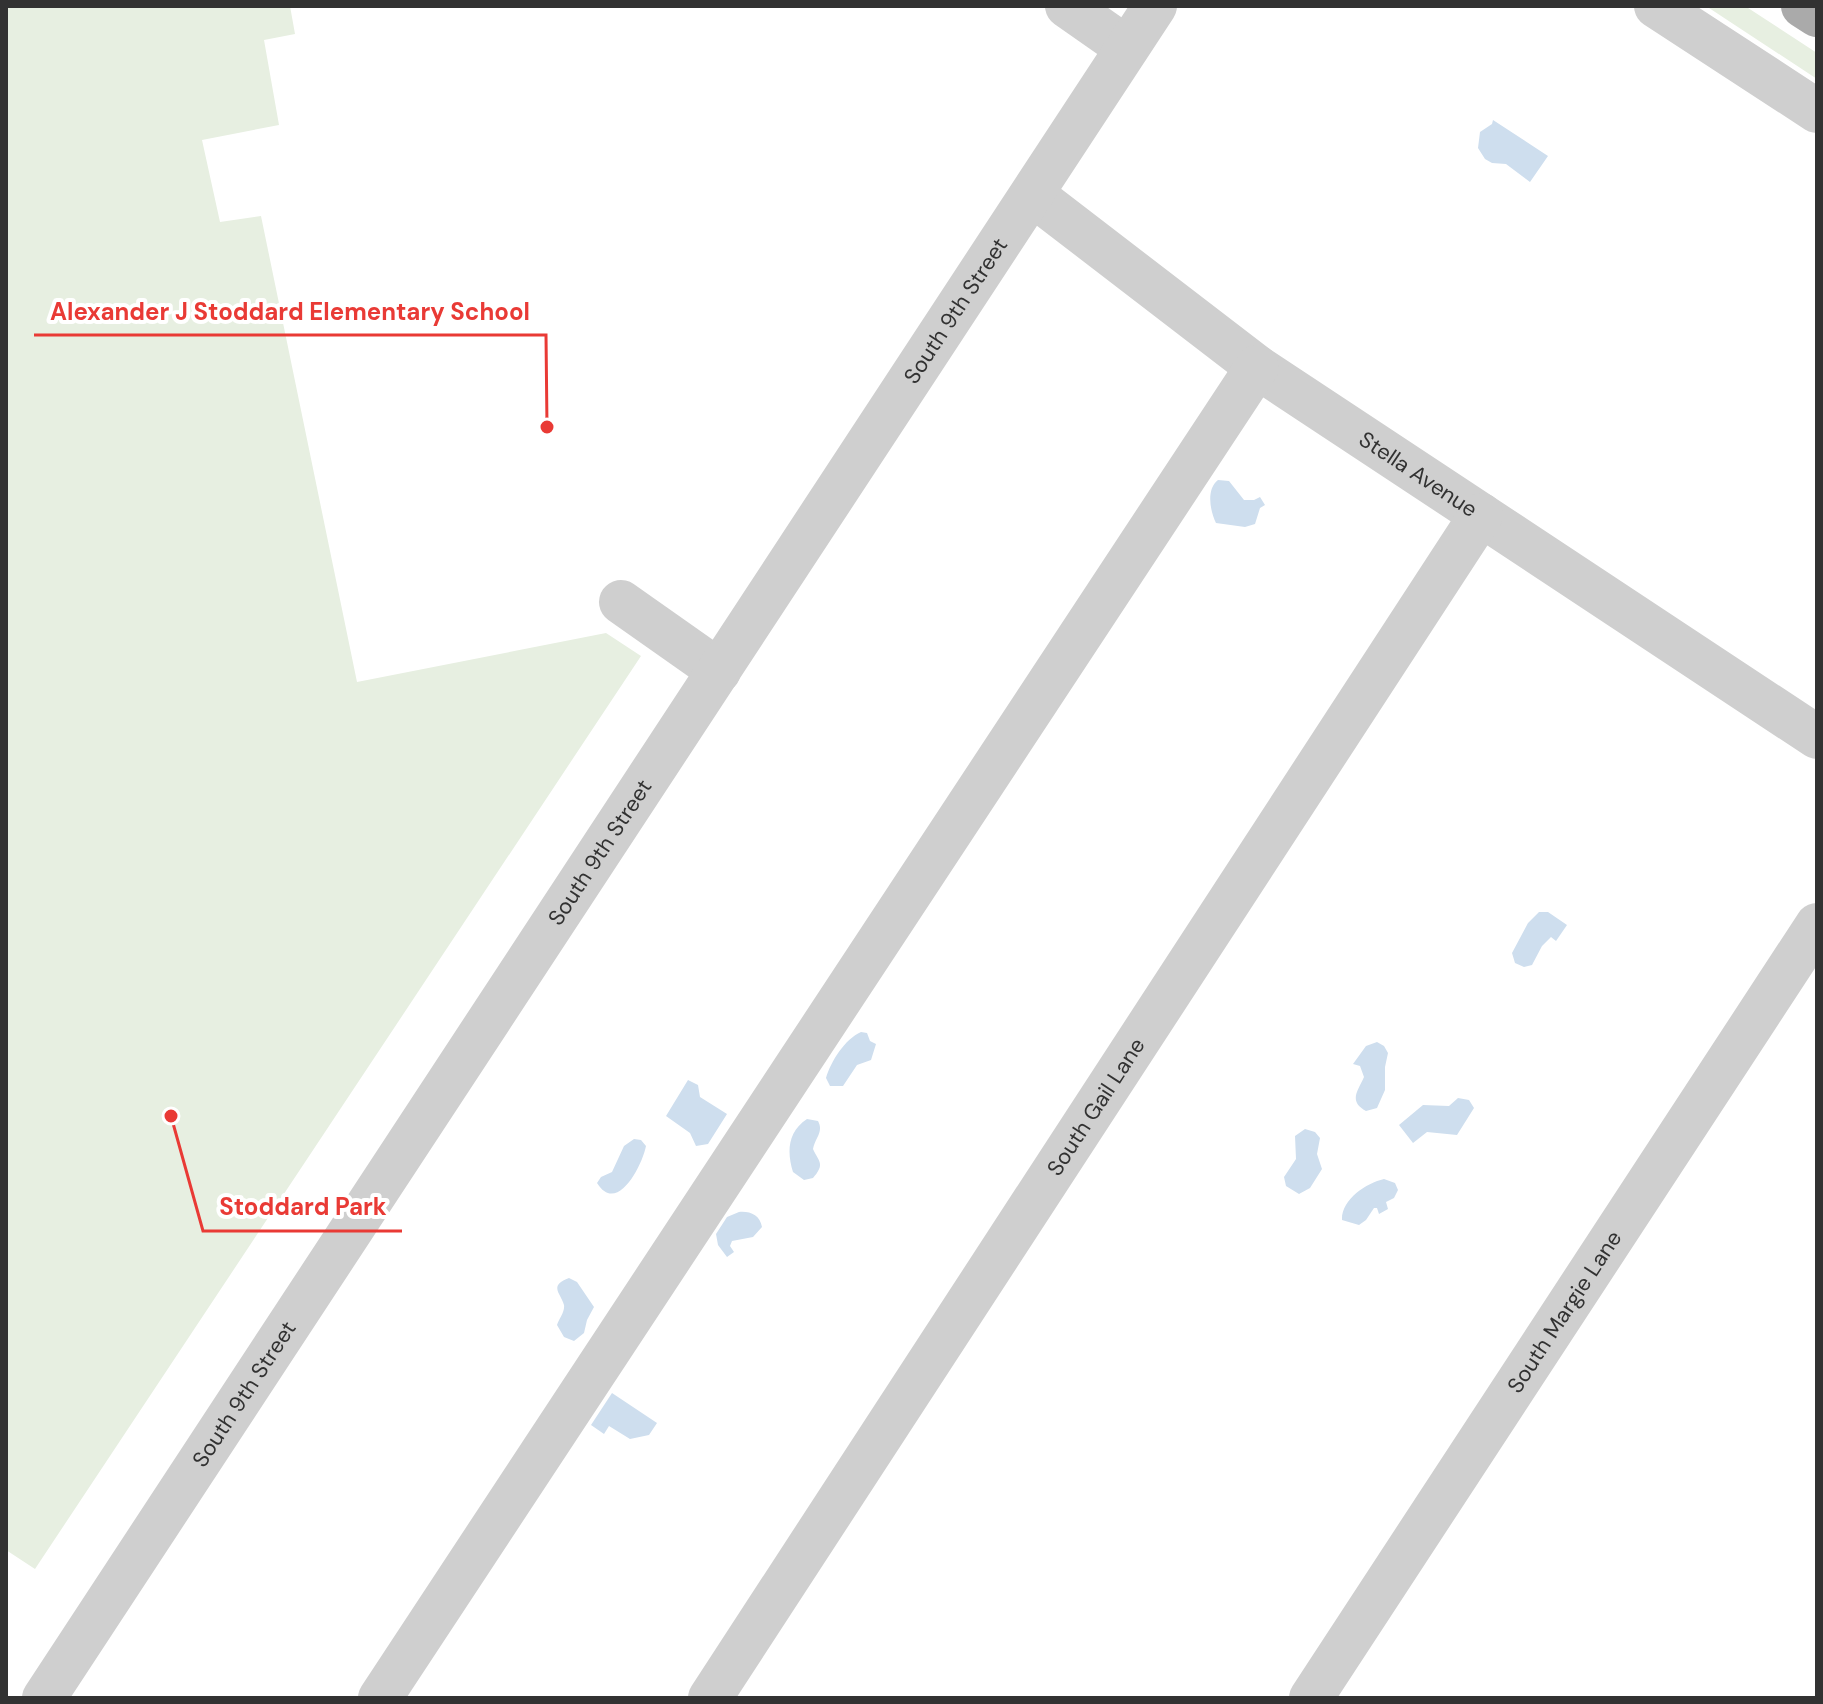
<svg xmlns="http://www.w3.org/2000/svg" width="1823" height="1704" font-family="'DM Sans',sans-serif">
<rect width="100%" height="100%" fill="#fff"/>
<path fill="#e7efe1" d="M 6,6 L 290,6 L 295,34 L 264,40 L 279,125 L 202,140 L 220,222 L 261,216 L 357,682 L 606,633 L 641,656 L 35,1569 L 6,1550 Z
M 1706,6 L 1745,6 L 1817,53 L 1817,79 Z"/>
<path fill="#cedeee" d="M 1493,120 L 1548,156 L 1530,182 L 1506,164 L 1492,163 L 1485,159 L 1478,148 L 1480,132 L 1492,124 Z
M 1218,480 L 1229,481 L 1244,500 L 1254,500 L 1260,497 L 1265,505 L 1260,508 L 1255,524 L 1245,527 L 1216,523 C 1210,511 1206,489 1218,480 Z
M 1539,912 L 1548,912 L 1567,925 L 1556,941 L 1551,937 L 1542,946 L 1532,965 L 1524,967 L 1515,963 L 1512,953 L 1528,923 Z
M 861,1032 L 867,1033 L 870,1041 L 876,1044 L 871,1060 L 857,1065 L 843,1086 L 830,1086 L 826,1078 C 831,1061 845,1039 861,1032 Z
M 1377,1042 L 1384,1046 L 1388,1053 L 1385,1067 L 1385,1090 L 1377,1108 L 1366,1111 C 1348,1101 1358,1091 1364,1077 L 1360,1066 L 1353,1064 L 1366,1046 Z
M 688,1080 L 698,1085 L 700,1097 L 727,1114 L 708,1144 L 696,1146 L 690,1133 L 666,1116 Z
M 1458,1098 L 1469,1100 L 1474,1108 L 1457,1135 L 1427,1132 L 1413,1143 L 1399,1125 L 1423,1105 L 1449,1106 Z
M 807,1119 L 818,1121 C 824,1132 815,1138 813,1149 C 818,1161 826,1163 813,1178 L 804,1180 L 793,1172 C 787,1153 787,1132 807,1119 Z
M 1305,1129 L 1315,1132 L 1320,1138 L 1317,1154 L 1322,1169 L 1310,1188 L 1299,1194 L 1286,1186 L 1284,1177 L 1296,1159 L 1295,1136 Z
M 634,1139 L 641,1140 L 646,1146 C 642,1166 617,1215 597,1183 L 601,1177 L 612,1172 L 624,1146 Z
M 1384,1179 L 1395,1183 L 1398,1190 L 1394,1198 L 1386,1202 L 1388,1209 L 1379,1214 L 1377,1208 L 1374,1208 L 1366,1220 L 1359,1225 L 1342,1220 C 1341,1200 1366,1183 1384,1179 Z
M 739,1212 C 750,1211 760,1215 762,1227 L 753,1237 L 732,1241 L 730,1246 L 734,1252 L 727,1257 L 718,1245 L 716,1234 L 727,1217 Z
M 569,1278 L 577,1282 L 594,1307 L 587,1320 L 584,1333 L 574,1341 L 564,1337 L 557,1325 C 559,1319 565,1312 564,1305 C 561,1293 548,1286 569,1278 Z
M 612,1393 L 657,1423 L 649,1435 L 630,1439 L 609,1426 L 604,1434 L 591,1425 Z"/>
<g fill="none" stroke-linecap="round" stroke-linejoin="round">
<g stroke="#cfcfcf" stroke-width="44">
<path d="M 1067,6 L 1127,48"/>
<path d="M 1656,6 L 1817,111"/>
<path id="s1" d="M 1033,195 L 1257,367 L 1817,737"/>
<path d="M 621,602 L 719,671"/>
<path id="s2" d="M 44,1698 L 1155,6"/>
<path d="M 380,1698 L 1257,367"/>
<path id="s3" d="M 710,1698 L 1481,515"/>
<path id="s4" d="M 1311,1698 L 1817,925"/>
</g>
<path stroke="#aaa" stroke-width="44" d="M 1803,6 L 1817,15"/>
</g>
<g text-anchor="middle" stroke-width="8" stroke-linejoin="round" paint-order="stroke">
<g font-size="22" fill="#323232" stroke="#fff">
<text dy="8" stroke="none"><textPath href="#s2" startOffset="1660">South 9th Street</textPath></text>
<text dy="8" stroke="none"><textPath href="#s1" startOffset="476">Stella Avenue</textPath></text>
<text dy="8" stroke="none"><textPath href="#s2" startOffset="1012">South 9th Street</textPath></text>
<text dy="8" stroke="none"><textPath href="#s3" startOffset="706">South Gail Lane</textPath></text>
<text dy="8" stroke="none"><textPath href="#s4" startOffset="462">South Margie Lane</textPath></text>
<text dy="8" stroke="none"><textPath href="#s2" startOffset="364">South 9th Street</textPath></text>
</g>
</g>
<path fill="none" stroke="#e93a35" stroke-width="3" d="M547 427L546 335H34M171 1116L203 1231H402"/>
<g fill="#e93a35" stroke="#fff" stroke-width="3">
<circle cx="547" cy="427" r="8"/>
<circle cx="171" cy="1116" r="8"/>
</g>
<g font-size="24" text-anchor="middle" font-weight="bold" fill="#e93a35" stroke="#fff" stroke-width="8" stroke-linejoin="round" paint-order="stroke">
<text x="290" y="320">Alexander J Stoddard Elementary School</text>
<text x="303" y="1215">Stoddard Park</text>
</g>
<rect width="1823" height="1704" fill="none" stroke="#323232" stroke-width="16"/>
</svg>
